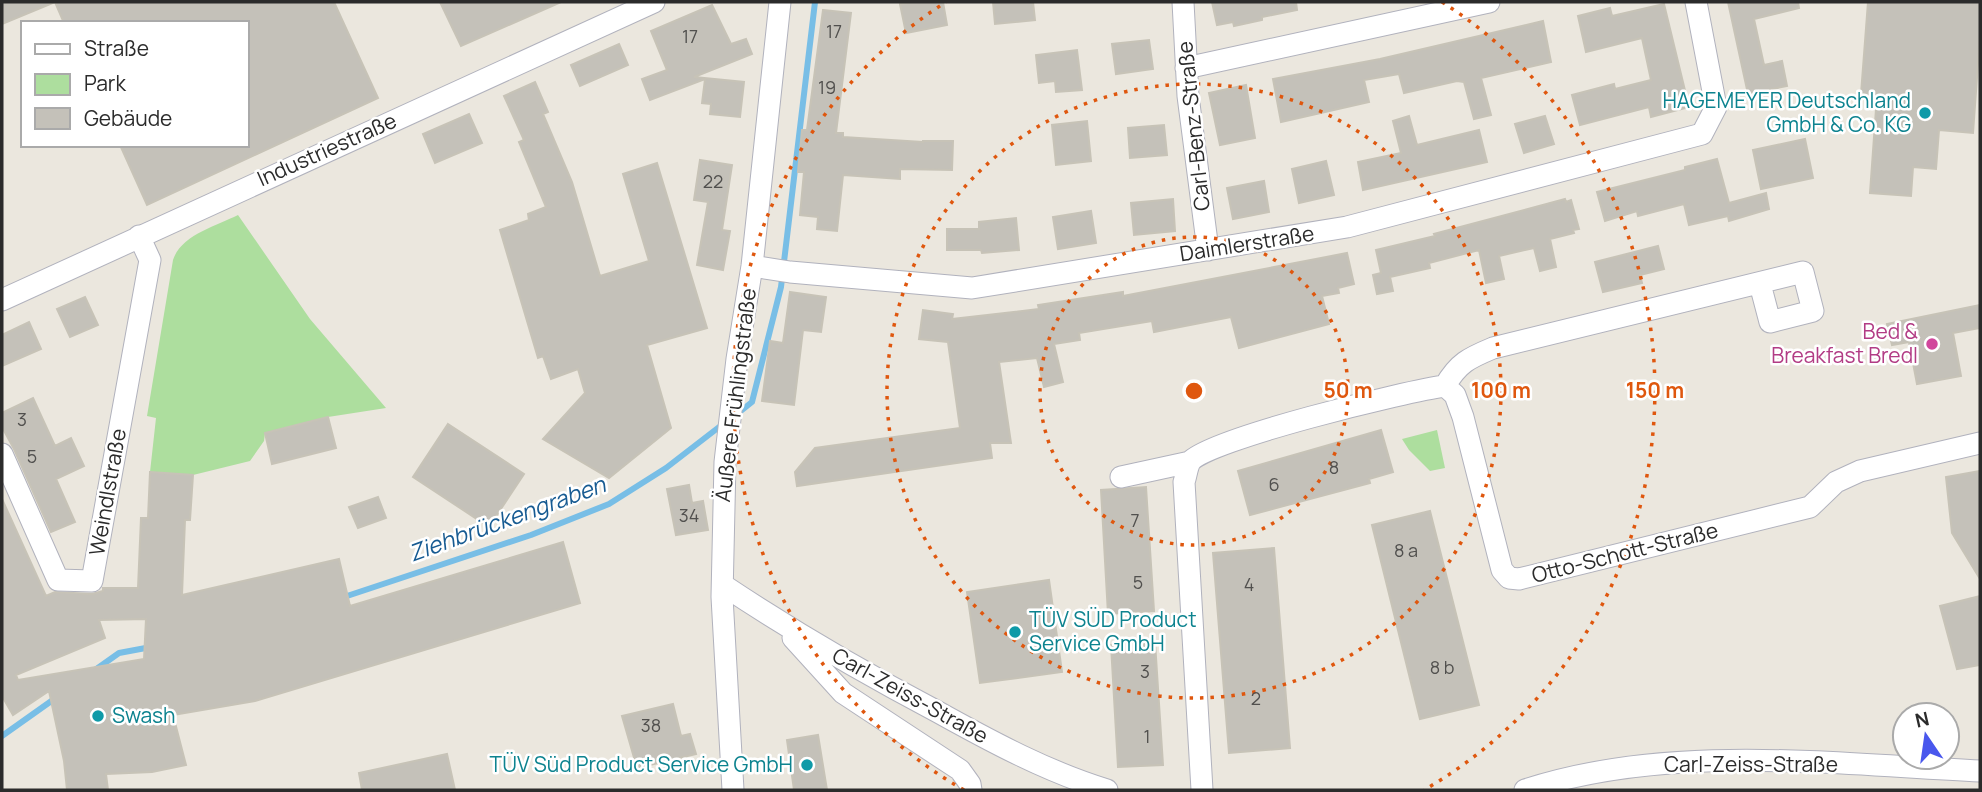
<svg xmlns="http://www.w3.org/2000/svg" width="1982" height="792" font-family="Manrope,sans-serif">
<rect width="100%" height="100%" fill="#ebe7de"/>
<path fill="#adde9e" d="M 238,215 L 310,319 L 386,408 L 328,417 L 265,433 L 264,441 L 250,461 L 193,475 L 150,472 L 156,418 L 147,416 L 173,260 C 181,235 216,226 238,215 Z
M 1437,430 L 1445,468 L 1430,471 L 1409,450 L 1402,439 Z"/>
<g fill="none" stroke-linecap="round" stroke-linejoin="round">
<path stroke="#78bee6" stroke-width="6" d="M 737,414 L 752,402 L 781,287 L 815,2
M 341,598 L 531,535 L 609,504 L 666,468 L 723,424
M 95,670 L 119,653 L 151,647
M 2,736 L 57,697"/>
</g>
<path fill="#c4c1b9" stroke="#c7c3b7" stroke-width="2" fill-rule="evenodd" d="M 2,2 L 334,2 L 378,98 L 147,205 L 120,145 L 247,145 L 247,23 L 64,23 L 55,2 L 2,24 Z
M 440,2 L 561,2 L 461,46 Z
M 913,2 L 943,2 L 947,25 L 906,33 L 900,4 Z
M 993,2 L 1033,2 L 1035,20 L 995,24 Z
M 1212,2 L 1296,2 L 1297,10 L 1262,17 L 1262,20 L 1234,26 L 1233,22 L 1217,25 Z
M 1728,2 L 1798,2 L 1799,8 L 1754,19 L 1764,65 L 1782,61 L 1787,86 L 1748,94 Z
M 1868,2 L 1980,2 L 1980,36 L 1973,133 L 1939,130 L 1936,169 L 1913,167 L 1911,196 L 1870,193 L 1877,95 L 1861,94 Z
M 1664,4 L 1689,107 L 1651,117 L 1649,107 L 1580,125 L 1572,95 L 1614,84 L 1615,89 L 1651,80 L 1642,38 L 1586,52 L 1578,16 L 1610,8 L 1612,16 Z
M 712,5 L 731,44 L 746,39 L 752,54 L 694,77 L 744,82 L 740,117 L 710,114 L 711,104 L 702,103 L 705,79 L 650,100 L 642,79 L 667,70 L 651,31 Z
M 823,10 L 851,13 L 836,133 L 843,133 L 843,137 L 923,142 L 923,141 L 953,141 L 952,170 L 900,169 L 900,179 L 843,175 L 837,231 L 817,229 L 818,217 L 800,215 L 804,172 L 798,172 L 802,130 L 807,130 Z
M 1543,21 L 1551,62 L 1481,78 L 1491,115 L 1474,119 L 1464,82 L 1457,81 L 1404,93 L 1399,74 L 1364,80 L 1369,102 L 1281,122 L 1273,79 L 1380,59 Z
M 1149,40 L 1153,69 L 1116,74 L 1112,44 Z
M 619,44 L 628,65 L 580,86 L 571,65 Z
M 1077,50 L 1082,90 L 1056,92 L 1055,81 L 1039,83 L 1036,55 Z
M 535,82 L 548,112 L 543,114 L 572,182 L 600,276 L 649,261 L 623,174 L 657,163 L 707,328 L 647,345 L 671,428 L 609,478 L 543,439 L 585,393 L 578,369 L 551,379 L 543,356 L 538,358 L 500,230 L 529,220 L 528,214 L 546,207 L 519,142 L 524,140 L 504,96 Z
M 1246,85 L 1255,138 L 1220,145 L 1209,93 Z
M 469,114 L 482,143 L 435,163 L 423,134 Z
M 1409,116 L 1417,145 L 1479,130 L 1487,162 L 1363,190 L 1358,162 L 1401,153 L 1393,121 Z
M 1545,116 L 1554,144 L 1524,153 L 1515,124 Z
M 1087,121 L 1091,161 L 1056,165 L 1052,125 Z
M 1164,125 L 1167,155 L 1130,158 L 1128,128 Z
M 1805,139 L 1813,178 L 1761,189 L 1753,150 Z
M 1717,159 L 1729,203 L 1766,193 L 1769,209 L 1729,221 L 1728,216 L 1689,225 L 1684,204 L 1638,216 L 1637,211 L 1605,221 L 1597,192 L 1685,170 L 1685,167 Z
M 700,160 L 732,165 L 722,230 L 730,231 L 723,270 L 697,265 L 708,202 L 694,200 Z
M 1326,161 L 1334,195 L 1299,203 L 1292,169 Z
M 1264,181 L 1269,212 L 1233,219 L 1227,188 Z
M 1173,199 L 1175,231 L 1134,235 L 1131,203 Z
M 1565,199 L 1566,202 L 1571,200 L 1579,229 L 1573,230 L 1574,233 L 1550,239 L 1556,267 L 1540,271 L 1534,248 L 1499,256 L 1504,279 L 1486,283 L 1479,250 L 1429,263 L 1430,268 L 1390,277 L 1393,291 L 1377,294 L 1373,275 L 1381,273 L 1376,250 L 1435,236 L 1434,234 Z
M 1091,211 L 1096,243 L 1058,249 L 1053,217 Z
M 1016,218 L 1019,250 L 982,253 L 981,250 L 947,250 L 947,229 L 979,229 L 979,222 Z
M 1658,246 L 1664,269 L 1640,275 L 1642,283 L 1603,292 L 1595,262 Z
M 1347,253 L 1354,284 L 1338,288 L 1339,293 L 1322,296 L 1329,324 L 1239,348 L 1231,317 L 1154,332 L 1152,321 L 1079,333 L 1080,340 L 1054,344 L 1063,382 L 1044,387 L 1037,358 L 999,362 L 1011,443 L 990,443 L 992,458 L 797,486 L 795,472 L 815,448 L 960,428 L 948,342 L 919,339 L 923,310 L 953,314 L 952,319 L 1039,309 L 1038,305 L 1123,292 L 1123,296 Z
M 790,292 L 826,297 L 821,332 L 803,330 L 794,405 L 762,401 L 770,341 L 783,343 Z
M 85,297 L 98,325 L 70,337 L 57,309 Z
M 1980,305 L 1980,328 L 1953,333 L 1961,376 L 1917,384 L 1909,342 L 1892,345 L 1887,324 Z
M 29,322 L 41,349 L 2,366 L 2,335 Z
M 33,398 L 55,446 L 71,438 L 84,466 L 56,479 L 75,522 L 51,532 L 14,449 L 2,427 L 2,413 Z
M 328,417 L 336,448 L 272,464 L 265,433 Z
M 448,424 L 524,474 L 489,527 L 413,477 Z
M 1381,430 L 1393,472 L 1369,479 L 1370,483 L 1250,515 L 1238,471 Z
M 1980,471 L 1980,579 L 1952,533 L 1946,477 Z
M 150,472 L 193,475 L 190,520 L 185,520 L 182,595 L 339,559 L 350,606 L 563,542 L 580,603 L 255,701 L 173,715 L 186,765 L 152,772 L 106,774 L 108,790 L 67,790 L 64,761 L 49,691 L 13,715 L 2,696 L 2,499 L 46,596 L 55,592 L 92,594 L 103,591 L 103,588 L 138,588 L 141,518 L 148,518 ZM 146,619 L 144,659 L 18,680 L 16,675 L 105,638 L 99,620 Z
M 689,485 L 692,503 L 703,501 L 708,530 L 676,535 L 667,489 Z
M 1146,487 L 1154,611 L 1108,614 L 1101,490 Z
M 378,497 L 386,518 L 358,528 L 349,507 Z
M 1430,511 L 1479,705 L 1420,719 L 1372,525 Z
M 1274,548 L 1290,748 L 1229,753 L 1213,553 Z
M 1049,580 L 1062,672 L 980,683 L 967,592 Z
M 1980,596 L 1980,665 L 1957,669 L 1940,606 Z
M 1155,642 L 1163,765 L 1118,767 L 1111,645 Z
M 673,704 L 681,736 L 690,734 L 696,754 L 637,768 L 622,716 Z
M 818,735 L 827,790 L 794,790 L 787,740 Z
M 447,754 L 455,790 L 362,790 L 359,773 Z"/>
<g fill="none" stroke-linecap="round" stroke-linejoin="round">
<defs>
<path id="minor" d="M 1183,2 L 1188,96 L 1208,250
M 1186,68 L 1489,2
M 752,266 L 790,272 L 972,288 L 1347,227 L 1702,134 L 1716,107 L 1696,2
M 2,300 L 654,2
M 1445,386 C 1458,363 1469,358 1493,348 L 1803,272 L 1813,311 L 1770,322 L 1760,284
M 2,454 L 58,580 L 92,581 L 150,260 L 139,236
M 1121,477 L 1190,462
M 723,585 C 792,631 864,673 938,712 C 992,742 1048,772 1107,790
M 793,638 L 843,693 L 960,770 L 970,784 L 971,790
M 733,790 L 722,597 L 725,462 L 737,359 L 752,266 L 780,2
M 1202,790 L 1184,482 C 1186,477 1187,467 1190,462 C 1205,440 1411,390 1445,386 L 1455,395 L 1463,417 L 1502,570 L 1509,578 L 1519,579 L 1810,507 L 1836,482 L 1860,471 L 1980,443
M 1525,790 C 1669,743 1831,764 1980,771"/>
</defs>
<use href="#minor" stroke="#b1b2bd" stroke-width="23"/>
<use href="#minor" stroke="#fff" stroke-width="21"/>
</g>
<g fill="none" stroke="#df570e" stroke-width="3.5" stroke-dasharray="3.5 7">
<circle cx="1194" cy="391" r="154"/>
<circle cx="1194" cy="391" r="307"/>
<path d="M964 790A461 461 0 0 1 946 2M1442 2A461 461 0 0 1 1424 790"/>
</g>
<g fill="#0f9aa8" stroke="#fff" stroke-width="2.5">
<circle cx="1925" cy="113" r="7"/>
<circle cx="1015" cy="632" r="7"/>
<circle cx="98" cy="716" r="7"/>
<circle cx="807" cy="765" r="7"/>
</g>
<circle fill="#d1479c" stroke="#fff" stroke-width="2.5" cx="1932" cy="344" r="7"/>
<g text-anchor="middle" stroke-width="5" stroke-linejoin="round" paint-order="stroke">
<g font-size="18" fill="#51504e">
<text x="834" y="38">17</text>
<text x="690" y="43">17</text>
<text x="827" y="94">19</text>
<text x="713" y="188">22</text>
<text x="22" y="426">3</text>
<text x="32" y="463">5</text>
<text x="1334" y="474">8</text>
<text x="1274" y="491">6</text>
<text x="689" y="522">34</text>
<text x="1135" y="527">7</text>
<text x="1406" y="557">8 a</text>
<text x="1138" y="589">5</text>
<text x="1249" y="591">4</text>
<text x="1442" y="674">8 b</text>
<text x="1145" y="678">3</text>
<text x="1256" y="705">2</text>
<text x="651" y="732">38</text>
<text x="1147" y="743">1</text>
</g>
<g font-size="21" fill="#0d838f" stroke="#fff" text-anchor="end">
<text x="1911" y="108">HAGEMEYER Deutschland<tspan x="1911" dy="24">GmbH &amp; Co. KG</tspan></text>
<text x="1029" y="627" text-anchor="start">TÜV SÜD Product<tspan x="1029" dy="24">Service GmbH</tspan></text>
<text x="112" y="723" text-anchor="start">Swash</text>
<text x="793" y="772">TÜV Süd Product Service GmbH</text>
</g>
<g font-size="21" fill="#2b2b2b" stroke="#fff">
<text transform="translate(1194 126) rotate(-96)" y="7">Carl-Benz-Straße</text>
<text transform="translate(327 150) rotate(-24)" y="7">Industriestraße</text>
<text transform="translate(1247 244) rotate(-9)" y="7">Daimlerstraße</text>
<text transform="translate(736 395) rotate(-83)" y="7">Äußere Frühlingstraße</text>
<text transform="translate(108 492) rotate(-80)" y="7">Weindlstraße</text>
<text transform="translate(1625 553) rotate(-14)" y="7">Otto-Schott-Straße</text>
<text transform="translate(910 696) rotate(29)" y="7">Carl-Zeiss-Straße</text>
<text x="1751" y="772">Carl-Zeiss-Straße</text>
</g>
<g font-size="21" fill="#b23c85" stroke="#fff" text-anchor="end">
<text x="1918" y="339">Bed &amp;<tspan x="1918" dy="24">Breakfast Bredl</tspan></text>
</g>
<g font-size="23" font-style="italic" fill="#175b92" stroke="#fff">
<text transform="translate(507 519) rotate(-20)" y="8">Ziehbrückengraben</text>
</g>
</g>
<circle cx="1194" cy="391" r="10" fill="#df570e" stroke="#fff" stroke-width="3.5"/>
<g font-size="21" text-anchor="middle" font-weight="bold" fill="#df570e" stroke="#fff" stroke-width="5" stroke-linejoin="round" paint-order="stroke">
<text x="1348" y="398">50 m</text>
<text x="1501" y="398">100 m</text>
<text x="1655" y="398">150 m</text>
</g>
<rect width="1982" height="792" fill="none" stroke="#2b2b2b" stroke-width="7"/>
<rect x="21" y="21" width="228" height="126" fill="#ffffff" stroke="#aaaaaa" stroke-width="2"/>
<rect x="35" y="44" width="35" height="10" fill="#ffffff" stroke="#aaaaaa" stroke-width="2"/>
<text x="84" y="56" font-size="21" fill="#2b2b2b">Straße</text>
<rect x="35" y="74" width="35" height="21" fill="#adde9e" stroke="#aaaaaa" stroke-width="2"/>
<text x="84" y="91" font-size="21" fill="#2b2b2b">Park</text>
<rect x="35" y="108" width="35" height="21" fill="#c4c1b9" stroke="#aaaaaa" stroke-width="2"/>
<text x="84" y="126" font-size="21" fill="#2b2b2b">Gebäude</text>
<g transform="translate(1926 736) rotate(347)"><circle r="33" fill="#ffffff" stroke="#aaaaaa" stroke-width="2"/>
<path d="M0-5L12 26L0 18L-12 26Z" fill="#4957ed"/>
<text y="-10" font-size="19" font-weight="bold" text-anchor="middle" fill="#2b2b2b">N</text>
</g>
</svg>
